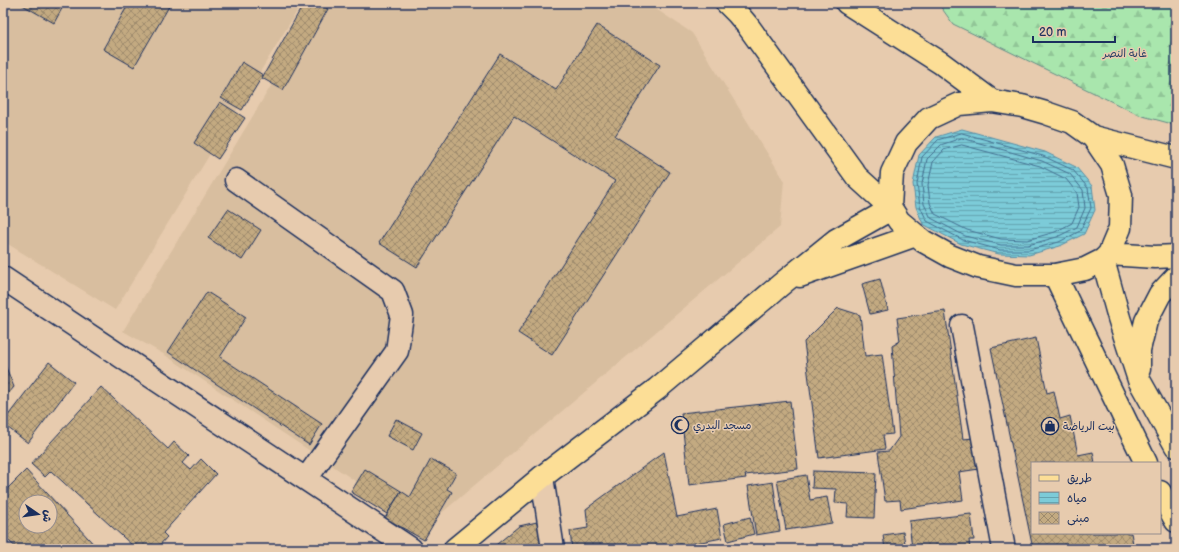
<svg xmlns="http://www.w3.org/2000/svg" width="1179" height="552" font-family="'Balsamiq Sans','Playpen Sans Arabic',sans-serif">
<defs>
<pattern id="forest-firs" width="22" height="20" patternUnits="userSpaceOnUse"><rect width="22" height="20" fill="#a9e6ad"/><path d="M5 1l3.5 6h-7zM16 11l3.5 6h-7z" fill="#91c697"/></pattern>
<pattern id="water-rules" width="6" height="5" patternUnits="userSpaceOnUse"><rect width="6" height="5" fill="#7ccbd8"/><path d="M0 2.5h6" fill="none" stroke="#65a5b2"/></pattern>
<pattern id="building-cross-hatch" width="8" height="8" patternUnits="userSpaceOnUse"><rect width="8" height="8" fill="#c3aa81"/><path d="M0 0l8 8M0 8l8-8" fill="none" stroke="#9e8b6d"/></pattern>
</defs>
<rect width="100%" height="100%" fill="#e7cbae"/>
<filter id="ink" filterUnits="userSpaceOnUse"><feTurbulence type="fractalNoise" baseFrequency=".025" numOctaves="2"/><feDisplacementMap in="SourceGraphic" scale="8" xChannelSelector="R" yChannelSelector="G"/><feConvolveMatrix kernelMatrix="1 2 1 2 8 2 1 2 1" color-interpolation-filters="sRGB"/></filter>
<g filter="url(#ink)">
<path fill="#d8be9f" d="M 3,3 L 302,3 L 115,310 L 3,241 Z
M 321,3 L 647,3 L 692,33 L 784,180 L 780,227 L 425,527 L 165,355 L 123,331 Z"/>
<path fill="url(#forest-firs)" stroke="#628a86" d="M 938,3 L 1176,3 L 1176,125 L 1139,115 L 953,24 Z"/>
<path fill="url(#water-rules)" stroke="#558da7" d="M 962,129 L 1045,152 L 1076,167 L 1092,186 L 1095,210 L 1084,234 L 1060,246 L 1029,255 L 999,254 L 961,244 L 923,224 L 916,207 L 913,184 L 919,155 L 936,137 Z"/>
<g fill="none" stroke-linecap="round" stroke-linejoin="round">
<path stroke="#426d8f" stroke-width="1" d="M 962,133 L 1043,156 L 1073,170 L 1088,188 L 1091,208 L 1080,231 L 1059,242 L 1029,250 L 1000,250 L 963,240 L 927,221 L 920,206 L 917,184 L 922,157 L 938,140 Z
M 962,138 L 1042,161 L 1070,174 L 1083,190 L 1085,208 L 1077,227 L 1057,237 L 1028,245 L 1001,245 L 965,236 L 931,218 L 924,204 L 922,184 L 927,159 L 941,145 Z
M 962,145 L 1040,166 L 1066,179 L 1077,193 L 1079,207 L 1072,223 L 1055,232 L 1027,240 L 1001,239 L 967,230 L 935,214 L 930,203 L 928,185 L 933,162 L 944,150 Z"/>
</g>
<path fill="url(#building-cross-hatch)" stroke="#1b2f5e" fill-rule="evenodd" d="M 19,3 L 65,3 L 54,23 Z
M 129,3 L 171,3 L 134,67 L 103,49 Z
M 304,3 L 317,3 L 328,9 L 283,90 L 262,78 Z
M 597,25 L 660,65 L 615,136 L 670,172 L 552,355 L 518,333 L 615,181 L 514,116 L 417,267 L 379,243 L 500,54 L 556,90 Z
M 242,62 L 263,75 L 242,110 L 221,98 Z
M 220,102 L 245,118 L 218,159 L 194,143 Z
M 228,209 L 261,230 L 242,260 L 208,238 Z
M 880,279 L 888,310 L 870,314 L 862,284 Z
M 207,292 L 246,317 L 220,357 L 322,424 L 309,445 L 168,352 Z
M 838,308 L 860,315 L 865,356 L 882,354 L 893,434 L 883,435 L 885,449 L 819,458 L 804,342 Z
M 945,311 L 963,439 L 974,438 L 979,469 L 959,472 L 963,500 L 901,509 L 900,500 L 885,501 L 878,452 L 889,451 L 899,437 L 892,346 L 900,341 L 897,318 Z
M 1036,338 L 1047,393 L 1054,391 L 1060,419 L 1070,416 L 1078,455 L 1093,452 L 1095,463 L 1032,463 L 1032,533 L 1131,533 L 1134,549 L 1033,549 L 991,348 Z
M 3,362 L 5,365 L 14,387 L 3,400 Z
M 49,362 L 74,382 L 28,443 L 3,424 L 3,422 Z
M 101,387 L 168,449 L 174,442 L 189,456 L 183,463 L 191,470 L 201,459 L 216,474 L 163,533 L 167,537 L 156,549 L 132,549 L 134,547 L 51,471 L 45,477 L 31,464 Z
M 790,401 L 798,469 L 745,475 L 746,478 L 689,485 L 681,413 Z
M 396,419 L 422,433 L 413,450 L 387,436 Z
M 664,452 L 677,517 L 717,509 L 722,538 L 670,548 L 671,549 L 572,549 L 570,531 L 588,528 L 586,509 Z
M 431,459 L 456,473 L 447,489 L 452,492 L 424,540 L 385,518 L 401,491 L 410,497 Z
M 365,469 L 401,491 L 387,514 L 351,492 Z
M 26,470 L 98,549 L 18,549 L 3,536 L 3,493 ZM 26,502 L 50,502 L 50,526 L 26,526 Z
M 813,471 L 876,473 L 874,518 L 847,517 L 848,504 L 835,503 L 836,489 L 812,488 Z
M 806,475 L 810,500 L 827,497 L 832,523 L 786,530 L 777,480 Z
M 773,482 L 780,531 L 756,535 L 748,486 Z
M 971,514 L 974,540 L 969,540 L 970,549 L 912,549 L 909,521 Z
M 750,517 L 754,534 L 728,541 L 724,524 Z
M 537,522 L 543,549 L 491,549 L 519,526 Z
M 903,532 L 906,549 L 885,549 L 883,535 Z
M 850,544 L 850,549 L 812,549 L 811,547 Z"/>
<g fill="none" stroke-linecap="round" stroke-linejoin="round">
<defs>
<path id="minor" d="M 236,180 L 393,291 L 402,315 L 397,351 L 306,479
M 3,278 L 411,549
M 962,326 L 1004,549
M 542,477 L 553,549"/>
<path id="major" d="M 727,3 L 737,13 L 748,26 L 857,177 L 890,207 L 899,221 L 923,241 L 950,256 L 978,267 L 1016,275 L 1055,275 L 1085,269 L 1103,260 L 1109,254 L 1120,228 L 1121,195 L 1112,165 L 1093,137 L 1072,122 L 1046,113 L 1022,106 L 992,101 L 959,104 L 929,118 L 906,143 L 892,173 L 890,207
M 847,3 L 941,63 L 992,101
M 1093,137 L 1176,158
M 1109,254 L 1155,257 L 1176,256
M 1103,260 L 1119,318 L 1139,380 L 1176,446
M 1055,275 L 1146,463
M 800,276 L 916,235
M 1139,369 L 1139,350 L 1146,321 L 1160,294 L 1176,277
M 1160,492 L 1176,521
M 455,549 L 542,477 L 657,389 L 784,282 L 836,240 L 891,209"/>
</defs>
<use href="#minor" stroke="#1b2f5e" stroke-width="25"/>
<use href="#major" stroke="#1b2f5e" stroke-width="25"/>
<use href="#minor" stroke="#e7cbae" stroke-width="22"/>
<use href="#major" stroke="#fcde96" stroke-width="22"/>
</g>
</g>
<defs>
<symbol id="mosque-ring" viewBox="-11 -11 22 22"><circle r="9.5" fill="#e7cbae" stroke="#1b2f5e" stroke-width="1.5"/><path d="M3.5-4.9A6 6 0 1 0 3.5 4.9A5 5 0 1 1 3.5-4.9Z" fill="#1b2f5e"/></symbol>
<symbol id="shop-ring" viewBox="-11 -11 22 22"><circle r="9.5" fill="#e7cbae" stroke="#1b2f5e" stroke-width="1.5"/><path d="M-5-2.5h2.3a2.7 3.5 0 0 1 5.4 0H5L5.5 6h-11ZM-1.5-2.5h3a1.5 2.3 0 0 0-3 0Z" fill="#1b2f5e"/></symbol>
</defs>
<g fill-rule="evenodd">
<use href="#mosque-ring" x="670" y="415" width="20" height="20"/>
<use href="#shop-ring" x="1040" y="416" width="20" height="20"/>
</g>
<g text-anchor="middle" stroke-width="3" stroke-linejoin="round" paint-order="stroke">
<g font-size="11" fill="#294166" stroke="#e7cbae">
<text x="1125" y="57">غابة النصر</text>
</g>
<g font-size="11" fill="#1b2f5e" stroke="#e7cbae" text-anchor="start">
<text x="693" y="429">مسجد البدري</text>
<text x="1063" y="430">بيت الرياضة</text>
</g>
</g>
<rect width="1179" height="552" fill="none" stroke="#e7cbae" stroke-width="16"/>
<rect x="8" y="8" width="1163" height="536" fill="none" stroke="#1b2f5e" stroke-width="1.5" filter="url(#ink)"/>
<rect x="1031" y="462" width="130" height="72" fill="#e7cbae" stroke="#958d8e"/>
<rect x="1039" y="475" width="20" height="6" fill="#fcde96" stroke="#958d8e"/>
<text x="1067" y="482" font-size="12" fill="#1b2f5e">طريق</text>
<rect x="1039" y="492" width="20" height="12" fill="url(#water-rules)" stroke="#958d8e"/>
<text x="1067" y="502" font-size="12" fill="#1b2f5e">مياه</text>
<rect x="1039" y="512" width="20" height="12" fill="url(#building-cross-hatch)" stroke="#958d8e"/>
<text x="1067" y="522" font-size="12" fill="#1b2f5e">مبنى</text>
<g transform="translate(38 514) rotate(103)"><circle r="19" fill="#e7cbae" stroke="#958d8e"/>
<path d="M0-3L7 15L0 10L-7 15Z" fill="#1b2f5e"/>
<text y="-6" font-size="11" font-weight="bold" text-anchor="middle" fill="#1b2f5e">ش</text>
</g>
<path d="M1033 36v6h82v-6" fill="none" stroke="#1b2f5e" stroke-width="2"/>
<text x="1039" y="36" font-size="12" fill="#1b2f5e" stroke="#e7cbae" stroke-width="3" paint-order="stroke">20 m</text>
</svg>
